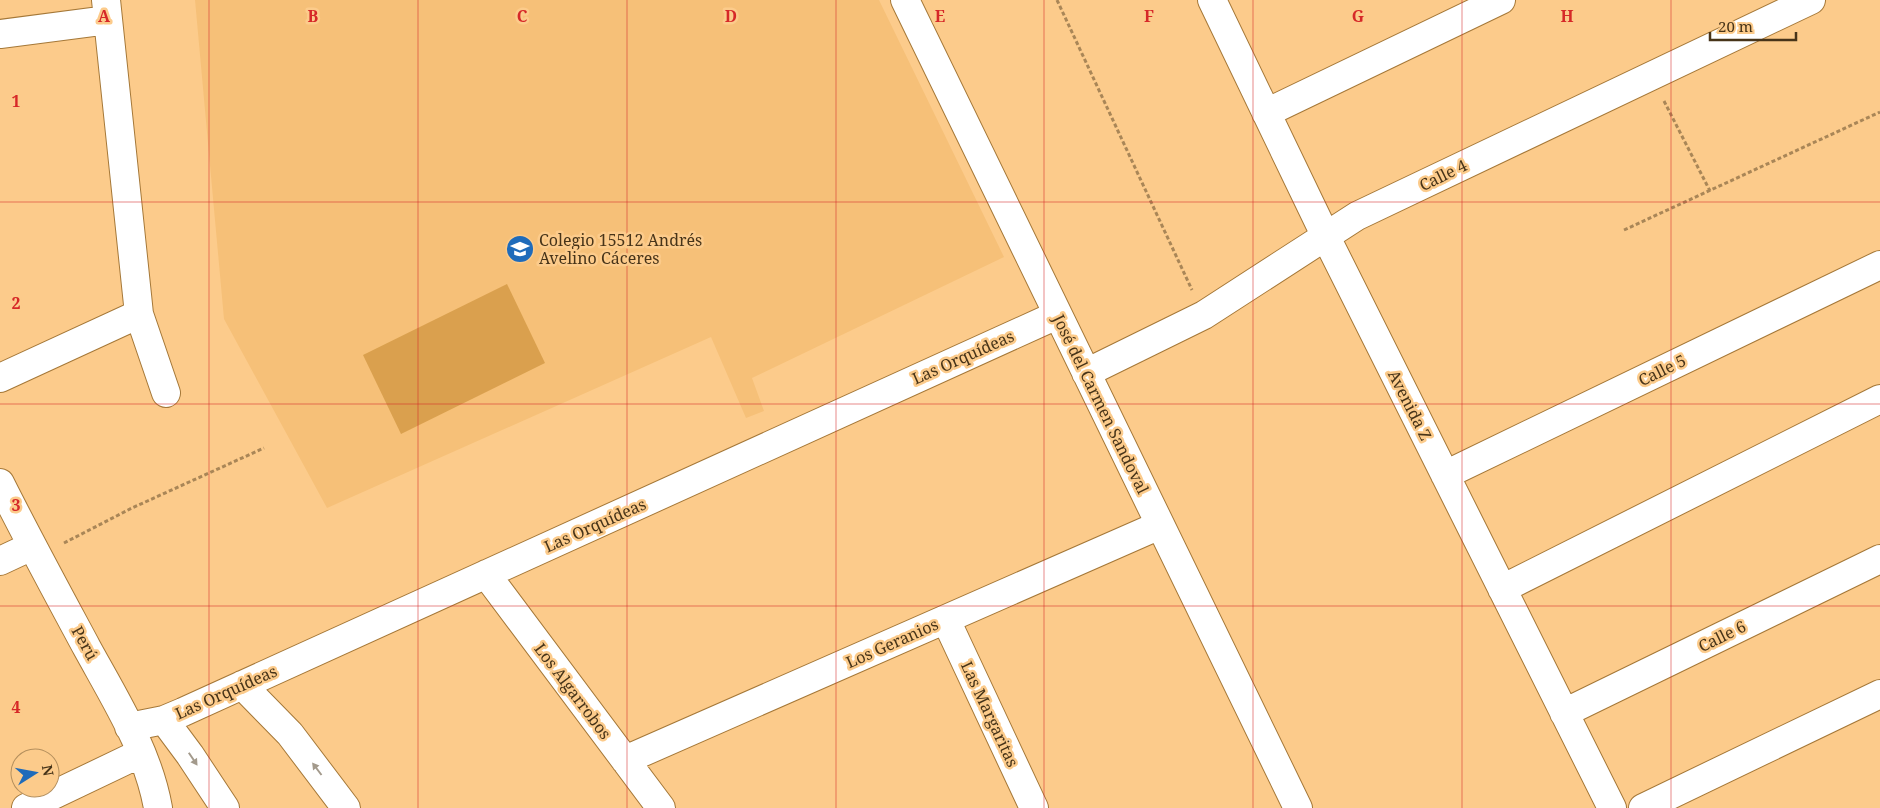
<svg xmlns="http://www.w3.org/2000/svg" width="1880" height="808" font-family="'Noto Serif',serif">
<rect width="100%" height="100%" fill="#fccb8b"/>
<path fill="#f6c078" d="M 195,0 L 879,0 L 1004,257 L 752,378 L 764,411 L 746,418 L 711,337 L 327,508 L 224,319 Z"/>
<path fill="#daa04e" d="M 507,284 L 545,363 L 401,434 L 363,355 Z"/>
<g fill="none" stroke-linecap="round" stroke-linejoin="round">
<defs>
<path id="street" d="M 106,0 L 139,314 L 166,393
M 905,0 L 1298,808
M 1212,0 L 1326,237 L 1612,808
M 0,34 L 108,20
M 1266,113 L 1501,0
M 1086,373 L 1204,315 L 1357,216 L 1811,0
M 0,378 L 139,314
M 1445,475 L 1880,265
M 0,483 C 28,539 58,594 87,648 C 115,699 148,751 158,808
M 0,561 L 32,546
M 486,574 L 661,808
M 1502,589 L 1880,399
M 946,620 L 1034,808
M 242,685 L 290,734 L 346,808
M 1564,713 L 1880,559
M 164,720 L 190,755 L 225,808
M 129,727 L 164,720 L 183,712 L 1057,315
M 625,760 L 1160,525
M 26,808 L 141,753
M 1643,808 L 1880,694"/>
</defs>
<use href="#street" stroke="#a57838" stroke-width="30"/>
<path stroke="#a98657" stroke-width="3" stroke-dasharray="4 2.5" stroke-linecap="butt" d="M 1057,0 L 1192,290
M 1664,101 L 1710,191
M 1624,230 L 1880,112
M 64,543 L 132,508 L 264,448"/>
<use href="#street" stroke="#fff" stroke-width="28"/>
</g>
<defs><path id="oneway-solid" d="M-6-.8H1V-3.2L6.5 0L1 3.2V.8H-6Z" transform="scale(1.25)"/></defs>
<g fill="#a39a8c">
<use href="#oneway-solid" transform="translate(193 759) rotate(56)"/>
<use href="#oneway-solid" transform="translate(317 769) rotate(-127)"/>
</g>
<path fill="none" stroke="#d62828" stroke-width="1" stroke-opacity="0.55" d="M 209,0 L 209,808M 418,0 L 418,808M 627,0 L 627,808M 836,0 L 836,808M 1044,0 L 1044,808M 1253,0 L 1253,808M 1462,0 L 1462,808M 1671,0 L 1671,808M 0,202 L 1880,202M 0,404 L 1880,404M 0,606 L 1880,606"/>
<defs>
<symbol id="school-disc" viewBox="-11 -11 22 22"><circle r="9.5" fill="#1f6bba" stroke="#fccb8b"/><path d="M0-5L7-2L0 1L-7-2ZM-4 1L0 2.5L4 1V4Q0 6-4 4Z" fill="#fff"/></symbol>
</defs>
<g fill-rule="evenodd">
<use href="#school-disc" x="504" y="233" width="32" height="32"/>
</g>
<g text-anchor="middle" stroke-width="5" stroke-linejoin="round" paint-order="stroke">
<g font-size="16" fill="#473419" stroke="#fccb8b">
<text transform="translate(1443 175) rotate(-26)" y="6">Calle 4</text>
<text transform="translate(963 357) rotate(-24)" y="6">Las Orquídeas</text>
<text transform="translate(1662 370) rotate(-26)" y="6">Calle 5</text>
<text transform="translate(1101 404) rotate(64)" y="6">José del Carmen Sandoval</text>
<text transform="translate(1410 405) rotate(63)" y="6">Avenida Z</text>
<text transform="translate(595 525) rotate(-24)" y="6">Las Orquídeas</text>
<text transform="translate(1722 636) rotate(-26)" y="6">Calle 6</text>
<text transform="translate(85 643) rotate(61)" y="6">Perú</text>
<text transform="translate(892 643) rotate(-24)" y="6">Los Geranios</text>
<text transform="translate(573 691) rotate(53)" y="6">Los Algarrobos</text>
<text transform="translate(226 692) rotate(-24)" y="6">Las Orquídeas</text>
<text transform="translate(990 714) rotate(65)" y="6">Las Margaritas</text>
</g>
<g font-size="16" fill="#473419" stroke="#fccb8b" text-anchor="start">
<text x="539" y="246">Colegio 15512 Andrés<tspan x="539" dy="18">Avelino Cáceres</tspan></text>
</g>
</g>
<g font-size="16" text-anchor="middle" font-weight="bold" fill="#d62828" stroke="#fccb8b" stroke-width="5" stroke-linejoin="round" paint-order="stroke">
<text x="104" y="22">A</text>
<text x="313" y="22">B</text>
<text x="522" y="22">C</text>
<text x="731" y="22">D</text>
<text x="940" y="22">E</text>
<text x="1149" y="22">F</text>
<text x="1358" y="22">G</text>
<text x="1567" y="22">H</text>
<text x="16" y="107">1</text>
<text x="16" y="309">2</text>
<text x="16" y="511">3</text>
<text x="16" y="713">4</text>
</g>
<g transform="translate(35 773) rotate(79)"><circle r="24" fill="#fccb8b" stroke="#b48f5d"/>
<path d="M0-4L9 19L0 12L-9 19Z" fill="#1f6bba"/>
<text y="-8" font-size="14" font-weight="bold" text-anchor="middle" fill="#473419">N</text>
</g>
<path d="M1710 32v8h86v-8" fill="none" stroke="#473419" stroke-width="2.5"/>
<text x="1718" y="32" font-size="15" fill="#473419" stroke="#fccb8b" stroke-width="4" paint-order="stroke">20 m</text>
</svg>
